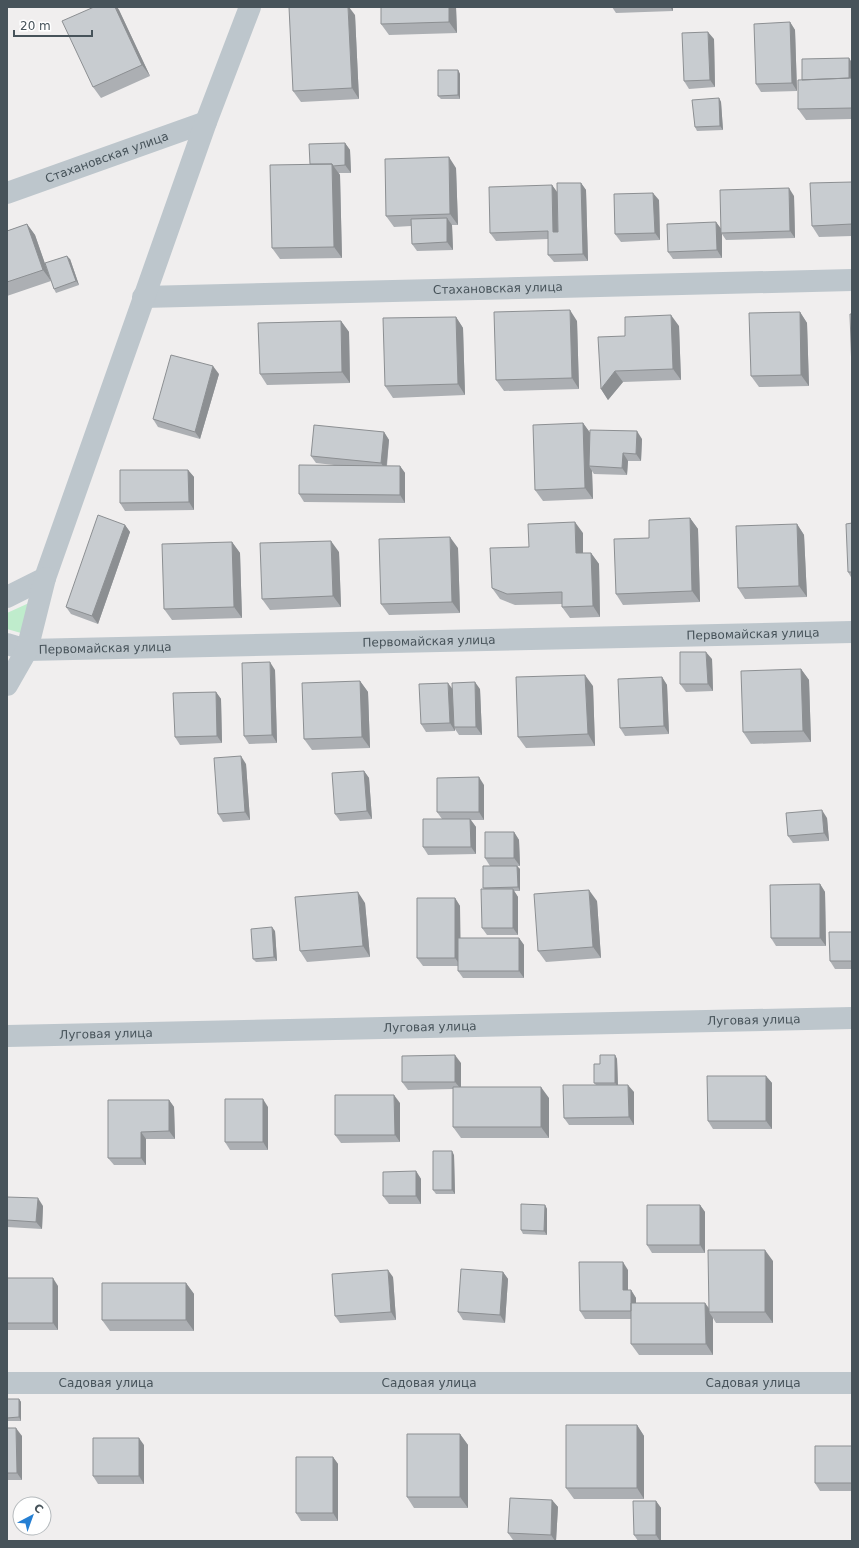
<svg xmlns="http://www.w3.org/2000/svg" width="859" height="1548" font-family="'DejaVu Sans',sans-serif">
<rect width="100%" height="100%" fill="#f0eeee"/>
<path fill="#bfeccc" d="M 29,603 L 21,633 L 7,629 L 7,613 Z"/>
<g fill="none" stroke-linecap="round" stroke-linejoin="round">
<g stroke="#bdc6cc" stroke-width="22">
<path id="s1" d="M 7,193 L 206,122"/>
<path id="s2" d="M 143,297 L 852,280"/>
<path d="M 7,597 L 45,578 L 206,122 L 250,7"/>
<path id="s3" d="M 7,644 L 27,650 L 852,632"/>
<path d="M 7,685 L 27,650 L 45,578"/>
<path id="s4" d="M 7,1036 L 852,1018"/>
<path id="s5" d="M 7,1383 L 852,1383"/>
</g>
</g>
<path fill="#acafb3" d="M 94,7 L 117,7 L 119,10 L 150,76 L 101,98 L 93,87 Z
M 381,7 L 456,7 L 457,33 L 389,35 L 381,24 Z
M 612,7 L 673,7 L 673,11 L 616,13 Z
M 355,15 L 359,99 L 301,102 L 293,91 Z
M 790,22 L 795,30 L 797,91 L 761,92 L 756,84 Z
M 714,39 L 715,87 L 689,89 L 684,81 Z
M 849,58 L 852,63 L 852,119 L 806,120 L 798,109 L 802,80 Z
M 458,70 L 460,74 L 460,99 L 441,99 L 438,96 Z
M 719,98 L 721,102 L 723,130 L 697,131 L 695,127 Z
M 345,143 L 350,150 L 351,173 L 339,173 L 340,175 L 342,258 L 280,259 L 272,248 L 310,164 Z
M 456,168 L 458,225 L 452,225 L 453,250 L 417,251 L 412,244 L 411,226 L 394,227 L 386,216 Z
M 852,182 L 852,236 L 819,237 L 812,226 Z
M 581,183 L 586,190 L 588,261 L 554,262 L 548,255 L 548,239 L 496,241 L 490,233 L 552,185 L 557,192 Z
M 794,196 L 795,238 L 726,240 L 722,234 L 722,258 L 673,259 L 668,252 L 716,222 L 721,229 Z
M 659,200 L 660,240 L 621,242 L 615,234 Z
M 27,224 L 35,235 L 51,281 L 7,296 L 7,231 Z
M 70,259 L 79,285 L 56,293 L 54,289 Z
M 800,312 L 807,323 L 809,386 L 759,387 L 751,376 Z
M 456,317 L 463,328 L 465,395 L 393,398 L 385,386 Z
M 341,321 L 349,332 L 350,383 L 267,385 L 260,374 Z
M 577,321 L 579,389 L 504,391 L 496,380 Z
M 679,326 L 681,380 L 623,382 L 608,400 L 601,389 L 625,336 Z
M 219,374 L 200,439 L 158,427 L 153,419 Z
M 583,423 L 590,433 L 642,439 L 641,461 L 628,461 L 627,475 L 594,474 L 592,471 L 593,499 L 543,501 L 535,490 Z
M 384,432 L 389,440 L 387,466 L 400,466 L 405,473 L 405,503 L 304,502 L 299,494 L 334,465 L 316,463 L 311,456 Z
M 188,470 L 194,477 L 194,510 L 125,511 L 120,503 Z
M 690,518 L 698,529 L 700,602 L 623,605 L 616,594 Z
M 852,523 L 852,579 L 848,572 Z
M 797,524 L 804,535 L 807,597 L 745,599 L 738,588 Z
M 125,525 L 130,532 L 98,624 L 71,614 L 66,607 Z
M 583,533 L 583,553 L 591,553 L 599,564 L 600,617 L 570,618 L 562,607 L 562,604 L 515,605 L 500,599 L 492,588 L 529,547 Z
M 232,542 L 240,553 L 242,618 L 172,620 L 164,609 Z
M 458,548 L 460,613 L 389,615 L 381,604 Z
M 339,552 L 341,607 L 270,610 L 262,599 Z
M 712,659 L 713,691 L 686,692 L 680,684 Z
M 801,669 L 809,680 L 811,742 L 751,744 L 743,732 Z
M 275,670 L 277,743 L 249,744 L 244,736 Z
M 662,677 L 667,685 L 669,734 L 625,736 L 620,728 Z
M 360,681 L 368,692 L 370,748 L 312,750 L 304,739 Z
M 593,686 L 595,746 L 526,748 L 518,737 Z
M 452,689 L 480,689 L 482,735 L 459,735 L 455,729 L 455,731 L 426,732 L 421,724 Z
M 216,692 L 221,699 L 222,743 L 180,745 L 175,737 Z
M 246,764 L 250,820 L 223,822 L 218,814 Z
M 364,771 L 369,778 L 372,819 L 340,821 L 335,814 Z
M 484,785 L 484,820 L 471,820 L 476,827 L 476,854 L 428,855 L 423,847 L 442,819 L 437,812 Z
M 827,818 L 829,841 L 793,843 L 788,836 Z
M 514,832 L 519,840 L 520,866 L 490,866 L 485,858 Z
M 517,866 L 520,869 L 520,891 L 514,891 L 518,897 L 518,935 L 487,935 L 482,928 L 485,889 L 483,888 Z
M 820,884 L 825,892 L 826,946 L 776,946 L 771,938 Z
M 455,898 L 460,906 L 460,938 L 519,938 L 524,945 L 524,978 L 463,978 L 458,971 L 458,966 L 423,966 L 417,958 Z
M 597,901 L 601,958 L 546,962 L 538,951 Z
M 365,903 L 370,957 L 307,962 L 300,951 Z
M 275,931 L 277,961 L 256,962 L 253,959 Z
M 852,932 L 852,969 L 835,969 L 830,961 Z
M 615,1055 L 617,1059 L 618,1085 L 634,1092 L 634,1125 L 569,1125 L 564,1118 L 596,1085 L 594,1083 L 600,1064 Z
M 461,1063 L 461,1087 L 549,1098 L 549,1138 L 461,1138 L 453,1127 L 453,1089 L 408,1090 L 402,1082 Z
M 766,1076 L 772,1083 L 772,1129 L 713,1129 L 708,1121 Z
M 169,1100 L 174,1107 L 175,1139 L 146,1139 L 146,1165 L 114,1165 L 108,1158 Z
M 400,1103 L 400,1142 L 341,1143 L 335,1135 Z
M 268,1107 L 268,1150 L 230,1150 L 225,1142 Z
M 454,1155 L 455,1194 L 436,1194 L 433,1190 Z
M 416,1171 L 421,1179 L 421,1204 L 389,1204 L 383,1196 Z
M 7,1197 L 43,1206 L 42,1229 L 7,1227 Z
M 545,1205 L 547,1209 L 547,1235 L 523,1234 L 521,1230 Z
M 700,1205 L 705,1212 L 705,1253 L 652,1253 L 647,1245 Z
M 773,1261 L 773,1323 L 716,1323 L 713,1318 L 713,1355 L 639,1355 L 631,1344 L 631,1319 L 585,1319 L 580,1311 L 628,1270 L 628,1290 L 631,1290 L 636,1298 L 636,1303 L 705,1303 L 709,1308 Z
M 503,1272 L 508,1279 L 505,1323 L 463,1320 L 458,1312 Z
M 393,1277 L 396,1320 L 340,1323 L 335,1316 Z
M 7,1278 L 58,1286 L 58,1330 L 7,1330 Z
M 186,1283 L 194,1294 L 194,1331 L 110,1331 L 102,1320 Z
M 7,1399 L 19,1399 L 21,1402 L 21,1421 L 7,1421 Z
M 637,1425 L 644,1436 L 644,1499 L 574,1499 L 566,1488 Z
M 7,1428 L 22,1436 L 22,1480 L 7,1480 Z
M 460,1434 L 468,1445 L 468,1508 L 414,1508 L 407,1497 Z
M 144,1445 L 144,1484 L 98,1484 L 93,1476 Z
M 852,1446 L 852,1491 L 820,1491 L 815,1483 Z
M 333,1457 L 338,1464 L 338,1521 L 301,1521 L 296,1513 Z
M 552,1500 L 558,1507 L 556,1541 L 513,1540 L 508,1533 Z
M 656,1501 L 661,1508 L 661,1541 L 638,1541 L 634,1535 Z"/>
<path fill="#8c8f92" d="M 115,7 L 117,7 L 119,10 L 150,76 L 142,65 Z
M 348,7 L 349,7 L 355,15 L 359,99 L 352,88 Z
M 449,7 L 456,7 L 457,33 L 449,22 Z
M 670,7 L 673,7 L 673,11 Z
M 790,22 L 795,30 L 797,91 L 792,83 Z
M 708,32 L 714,39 L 715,87 L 710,80 Z
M 849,58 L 852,63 L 852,83 L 849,80 Z
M 458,70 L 460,74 L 460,99 L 458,95 Z
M 719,98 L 721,102 L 723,130 L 720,126 Z
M 345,143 L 350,150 L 351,173 L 345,165 Z
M 449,157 L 456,168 L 458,225 L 450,214 Z
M 332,164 L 340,175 L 342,258 L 334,247 Z
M 581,183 L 586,190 L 588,261 L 583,254 Z
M 552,185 L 557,192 L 558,239 L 553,232 Z
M 789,188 L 794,196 L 795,238 L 790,231 Z
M 653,193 L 659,200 L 660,240 L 655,233 Z
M 447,218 L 452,225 L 453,250 L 447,242 Z
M 716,222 L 722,230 L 721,233 L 722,234 L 722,258 L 717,250 Z
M 27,224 L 35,235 L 51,281 L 43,270 Z
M 67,256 L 70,259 L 79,285 L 76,281 Z
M 570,310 L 577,321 L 579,389 L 572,378 Z
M 800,312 L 807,323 L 809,386 L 801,375 Z
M 671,315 L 679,326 L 681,380 L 673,369 Z
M 456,317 L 463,328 L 465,395 L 458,384 Z
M 341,321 L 349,332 L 350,383 L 342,372 Z
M 213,366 L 219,374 L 200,439 L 195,432 Z
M 615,371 L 623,382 L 608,400 L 601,389 Z
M 583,423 L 591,434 L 589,466 L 592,471 L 593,499 L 585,488 Z
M 637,431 L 642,439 L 641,461 L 636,454 Z
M 384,432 L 389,440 L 386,471 L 381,463 Z
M 623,453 L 628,461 L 627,475 L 622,468 Z
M 400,466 L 405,473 L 405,503 L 400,495 Z
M 188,470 L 194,477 L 194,510 L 189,502 Z
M 690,518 L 698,529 L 700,602 L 692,591 Z
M 575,522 L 583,533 L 583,564 L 576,553 Z
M 797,524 L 804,535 L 807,597 L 799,586 Z
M 125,525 L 130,532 L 98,624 L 92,616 Z
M 450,537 L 458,548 L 460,613 L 452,602 Z
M 331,541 L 339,552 L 341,607 L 333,596 Z
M 232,542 L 240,553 L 242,618 L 234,607 Z
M 591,553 L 599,564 L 600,617 L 593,606 Z
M 706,652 L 712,659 L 713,691 L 708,684 Z
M 270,662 L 275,670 L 277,743 L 272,735 Z
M 801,669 L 809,680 L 811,742 L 803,731 Z
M 585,675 L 593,686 L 595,746 L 588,734 Z
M 662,677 L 667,685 L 669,734 L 664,726 Z
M 360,681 L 368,692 L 370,748 L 362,737 Z
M 475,682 L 480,689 L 482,735 L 476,727 Z
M 448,683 L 454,691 L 454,727 L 455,729 L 455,731 L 450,723 Z
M 216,692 L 221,699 L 222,743 L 217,736 Z
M 241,756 L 246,764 L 250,820 L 245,812 Z
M 364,771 L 369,778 L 372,819 L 367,811 Z
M 479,777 L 484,785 L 484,820 L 479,812 Z
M 822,810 L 827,818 L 829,841 L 824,833 Z
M 470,819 L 476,827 L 476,854 L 471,847 Z
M 514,832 L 519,840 L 520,866 L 514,858 Z
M 517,866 L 520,869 L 520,891 L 518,887 Z
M 820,884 L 825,892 L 826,946 L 820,938 Z
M 513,889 L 518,897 L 518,935 L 513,928 Z
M 589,890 L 597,901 L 601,958 L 593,947 Z
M 358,892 L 365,903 L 370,957 L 363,946 Z
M 455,898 L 460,906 L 461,966 L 455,958 Z
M 272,927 L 275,931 L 277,961 L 274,957 Z
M 519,938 L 524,945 L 524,978 L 519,971 Z
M 455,1055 L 461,1063 L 461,1089 L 455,1082 Z
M 615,1055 L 617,1059 L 618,1087 L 615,1083 Z
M 766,1076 L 772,1083 L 772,1129 L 766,1121 Z
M 628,1085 L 634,1092 L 634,1125 L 629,1117 Z
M 541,1087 L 549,1098 L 549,1138 L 541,1127 Z
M 394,1095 L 400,1103 L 400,1142 L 395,1135 Z
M 263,1099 L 268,1107 L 268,1150 L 263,1142 Z
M 169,1100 L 174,1107 L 175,1139 L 169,1131 Z
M 141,1132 L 146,1139 L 146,1165 L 141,1158 Z
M 452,1151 L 454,1155 L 455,1194 L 452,1190 Z
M 416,1171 L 421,1179 L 421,1204 L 416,1196 Z
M 38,1198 L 43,1206 L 42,1229 L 36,1222 Z
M 545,1205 L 547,1209 L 547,1235 L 544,1231 Z
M 700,1205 L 705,1212 L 705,1253 L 700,1245 Z
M 765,1250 L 773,1261 L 773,1323 L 765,1312 Z
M 623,1262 L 628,1270 L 628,1298 L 623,1290 Z
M 388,1270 L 393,1277 L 396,1320 L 391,1312 Z
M 503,1272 L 508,1279 L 505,1323 L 500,1315 Z
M 53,1278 L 58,1286 L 58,1330 L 53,1323 Z
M 186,1283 L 194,1294 L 194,1331 L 186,1320 Z
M 631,1290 L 636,1298 L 636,1319 L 631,1311 Z
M 705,1303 L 711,1312 L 709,1312 L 713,1318 L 713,1355 L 706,1344 Z
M 19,1399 L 21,1402 L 21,1421 L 19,1417 Z
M 637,1425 L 644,1436 L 644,1499 L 637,1488 Z
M 16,1428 L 22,1436 L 22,1480 L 17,1473 Z
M 460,1434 L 468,1445 L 468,1508 L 460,1497 Z
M 139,1438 L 144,1445 L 144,1484 L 139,1476 Z
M 333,1457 L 338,1464 L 338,1521 L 333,1513 Z
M 552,1500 L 558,1507 L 556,1541 L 555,1541 L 551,1535 Z
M 656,1501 L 661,1508 L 661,1541 L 660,1541 L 656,1535 Z"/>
<path fill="#c8ccd0" stroke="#8c8f92" d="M 94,7 L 115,7 L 142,65 L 93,87 L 62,21 Z
M 289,7 L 348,7 L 352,88 L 293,91 Z
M 381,7 L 449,7 L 449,22 L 381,24 Z
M 790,22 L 792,83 L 756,84 L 754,24 Z
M 708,32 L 710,80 L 684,81 L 682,33 Z
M 849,58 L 849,78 L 802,80 L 802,59 Z
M 438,70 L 458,70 L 458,95 L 438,96 Z
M 852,78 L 852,108 L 798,109 L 798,80 Z
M 719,98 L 720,126 L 695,127 L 692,100 Z
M 345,143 L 345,165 L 333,166 L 332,164 L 310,164 L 309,144 Z
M 449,157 L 450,214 L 386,216 L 385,159 Z
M 332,164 L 334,247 L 272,248 L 270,165 Z
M 852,182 L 852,224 L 812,226 L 810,183 Z
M 557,183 L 581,183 L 583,254 L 548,255 L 548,231 L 490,233 L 489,187 L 552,185 L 553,232 L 558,232 Z
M 789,188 L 790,231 L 721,233 L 720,190 Z
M 653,193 L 655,233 L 615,234 L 614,194 Z
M 447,218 L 447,242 L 412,244 L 411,219 Z
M 716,222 L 717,250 L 668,252 L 667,224 Z
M 27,224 L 43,270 L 7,282 L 7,231 Z
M 67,256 L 76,281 L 54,289 L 45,263 Z
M 570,310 L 572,378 L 496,380 L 494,312 Z
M 800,312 L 801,375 L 751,376 L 749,313 Z
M 850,314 L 852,314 L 852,371 Z
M 671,315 L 673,369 L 615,371 L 601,389 L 598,337 L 625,336 L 625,317 Z
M 456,317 L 458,384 L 385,386 L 383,318 Z
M 341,321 L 342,372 L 260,374 L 258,323 Z
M 171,355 L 213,366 L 195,432 L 153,419 Z
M 583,423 L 585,488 L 535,490 L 533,425 Z
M 314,425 L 384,432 L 381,463 L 311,456 Z
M 590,430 L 637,431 L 636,454 L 623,453 L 622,468 L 589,466 Z
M 299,465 L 400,466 L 400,495 L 299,494 Z
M 120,470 L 188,470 L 189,502 L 120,503 Z
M 98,515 L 125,525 L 92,616 L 66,607 Z
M 690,518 L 692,591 L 616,594 L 614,539 L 649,538 L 649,520 Z
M 575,522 L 576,553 L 591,553 L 593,606 L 562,607 L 562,592 L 507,594 L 492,588 L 490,548 L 529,547 L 528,524 Z
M 852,523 L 852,572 L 848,572 L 846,524 Z
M 797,524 L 799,586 L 738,588 L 736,526 Z
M 450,537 L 452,602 L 381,604 L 379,539 Z
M 331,541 L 333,596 L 262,599 L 260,543 Z
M 232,542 L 234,607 L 164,609 L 162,544 Z
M 680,652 L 706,652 L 708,684 L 680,684 Z
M 270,662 L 272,735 L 244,736 L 242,663 Z
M 801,669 L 803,731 L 743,732 L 741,671 Z
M 585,675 L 588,734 L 518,737 L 516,677 Z
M 662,677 L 664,726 L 620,728 L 618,679 Z
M 360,681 L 362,737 L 304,739 L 302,683 Z
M 475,682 L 476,727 L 454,727 L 452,683 Z
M 448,683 L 450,723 L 421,724 L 419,684 Z
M 216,692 L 217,736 L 175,737 L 173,693 Z
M 241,756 L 245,812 L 218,814 L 214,758 Z
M 364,771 L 367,811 L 335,814 L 332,773 Z
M 479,777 L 479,812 L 437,812 L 437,778 Z
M 822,810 L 824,833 L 788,836 L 786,813 Z
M 423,819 L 470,819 L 471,847 L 423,847 Z
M 485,832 L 514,832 L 514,858 L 485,858 Z
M 483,866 L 517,866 L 518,887 L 483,888 Z
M 820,884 L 820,938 L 771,938 L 770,885 Z
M 481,889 L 513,889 L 513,928 L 482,928 Z
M 589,890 L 593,947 L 538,951 L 534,894 Z
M 358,892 L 363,946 L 300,951 L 295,897 Z
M 417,898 L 455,898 L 455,958 L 417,958 Z
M 272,927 L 274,957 L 253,959 L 251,929 Z
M 829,932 L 852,932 L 852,961 L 830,961 Z
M 458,938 L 519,938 L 519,971 L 458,971 Z
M 455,1055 L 455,1082 L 402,1082 L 402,1056 Z
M 600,1055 L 615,1055 L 615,1083 L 594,1083 L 594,1064 L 600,1064 Z
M 707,1076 L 766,1076 L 766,1121 L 708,1121 Z
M 563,1085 L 628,1085 L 629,1117 L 564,1118 Z
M 453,1087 L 541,1087 L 541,1127 L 453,1127 Z
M 335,1095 L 394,1095 L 395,1135 L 335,1135 Z
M 225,1099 L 263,1099 L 263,1142 L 225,1142 Z
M 108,1100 L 169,1100 L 169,1131 L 141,1132 L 141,1158 L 108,1158 Z
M 433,1151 L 452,1151 L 452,1190 L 433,1190 Z
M 416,1171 L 416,1196 L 383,1196 L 383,1172 Z
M 7,1197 L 38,1198 L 36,1222 L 7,1220 Z
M 521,1204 L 545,1205 L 544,1231 L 521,1230 Z
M 647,1205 L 700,1205 L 700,1245 L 647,1245 Z
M 708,1250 L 765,1250 L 765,1312 L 709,1312 Z
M 579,1262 L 623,1262 L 623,1290 L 631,1290 L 631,1311 L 580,1311 Z
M 461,1269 L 503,1272 L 500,1315 L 458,1312 Z
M 388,1270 L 391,1312 L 335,1316 L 332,1274 Z
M 7,1278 L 53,1278 L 53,1323 L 7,1323 Z
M 102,1283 L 186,1283 L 186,1320 L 102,1320 Z
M 631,1303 L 705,1303 L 706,1344 L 631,1344 Z
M 7,1399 L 19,1399 L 19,1417 L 7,1418 Z
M 566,1425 L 637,1425 L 637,1488 L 566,1488 Z
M 7,1428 L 16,1428 L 17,1473 L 7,1473 Z
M 407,1434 L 460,1434 L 460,1497 L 407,1497 Z
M 93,1438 L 139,1438 L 139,1476 L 93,1476 Z
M 815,1446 L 852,1446 L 852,1483 L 815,1483 Z
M 296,1457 L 333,1457 L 333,1513 L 296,1513 Z
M 510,1498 L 552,1500 L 551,1535 L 508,1533 Z
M 633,1501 L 656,1501 L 656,1535 L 634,1535 Z"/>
<g text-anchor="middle" stroke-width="3" stroke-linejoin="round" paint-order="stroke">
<g font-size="12" fill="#47535a" stroke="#fff">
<text dy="4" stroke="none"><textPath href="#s1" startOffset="106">Стахановская улица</textPath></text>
<text dy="4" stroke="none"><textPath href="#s2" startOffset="355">Стахановская улица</textPath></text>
<text dy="4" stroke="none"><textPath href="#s3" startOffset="747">Первомайская улица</textPath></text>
<text dy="4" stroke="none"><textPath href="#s3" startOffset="423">Первомайская улица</textPath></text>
<text dy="4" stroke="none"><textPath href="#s3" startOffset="99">Первомайская улица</textPath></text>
<text dy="4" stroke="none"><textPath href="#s4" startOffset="747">Луговая улица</textPath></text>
<text dy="4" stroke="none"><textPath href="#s4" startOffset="423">Луговая улица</textPath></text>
<text dy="4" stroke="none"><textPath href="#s4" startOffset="99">Луговая улица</textPath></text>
<text dy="4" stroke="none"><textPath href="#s5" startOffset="99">Садовая улица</textPath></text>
<text dy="4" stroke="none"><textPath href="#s5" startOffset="422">Садовая улица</textPath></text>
<text dy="4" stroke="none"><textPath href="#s5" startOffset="746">Садовая улица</textPath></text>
</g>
</g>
<rect width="859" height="1548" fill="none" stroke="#47535a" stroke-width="16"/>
<g transform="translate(32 1516) rotate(41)"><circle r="19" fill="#ffffff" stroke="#b5babd"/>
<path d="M0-3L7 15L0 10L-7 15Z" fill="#257fd3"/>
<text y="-6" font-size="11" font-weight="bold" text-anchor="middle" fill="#47535a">С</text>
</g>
<path d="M14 30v6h78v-6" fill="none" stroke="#47535a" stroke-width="2"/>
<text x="20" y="30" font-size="12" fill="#47535a" stroke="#ffffff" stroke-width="3" paint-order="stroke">20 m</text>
</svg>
